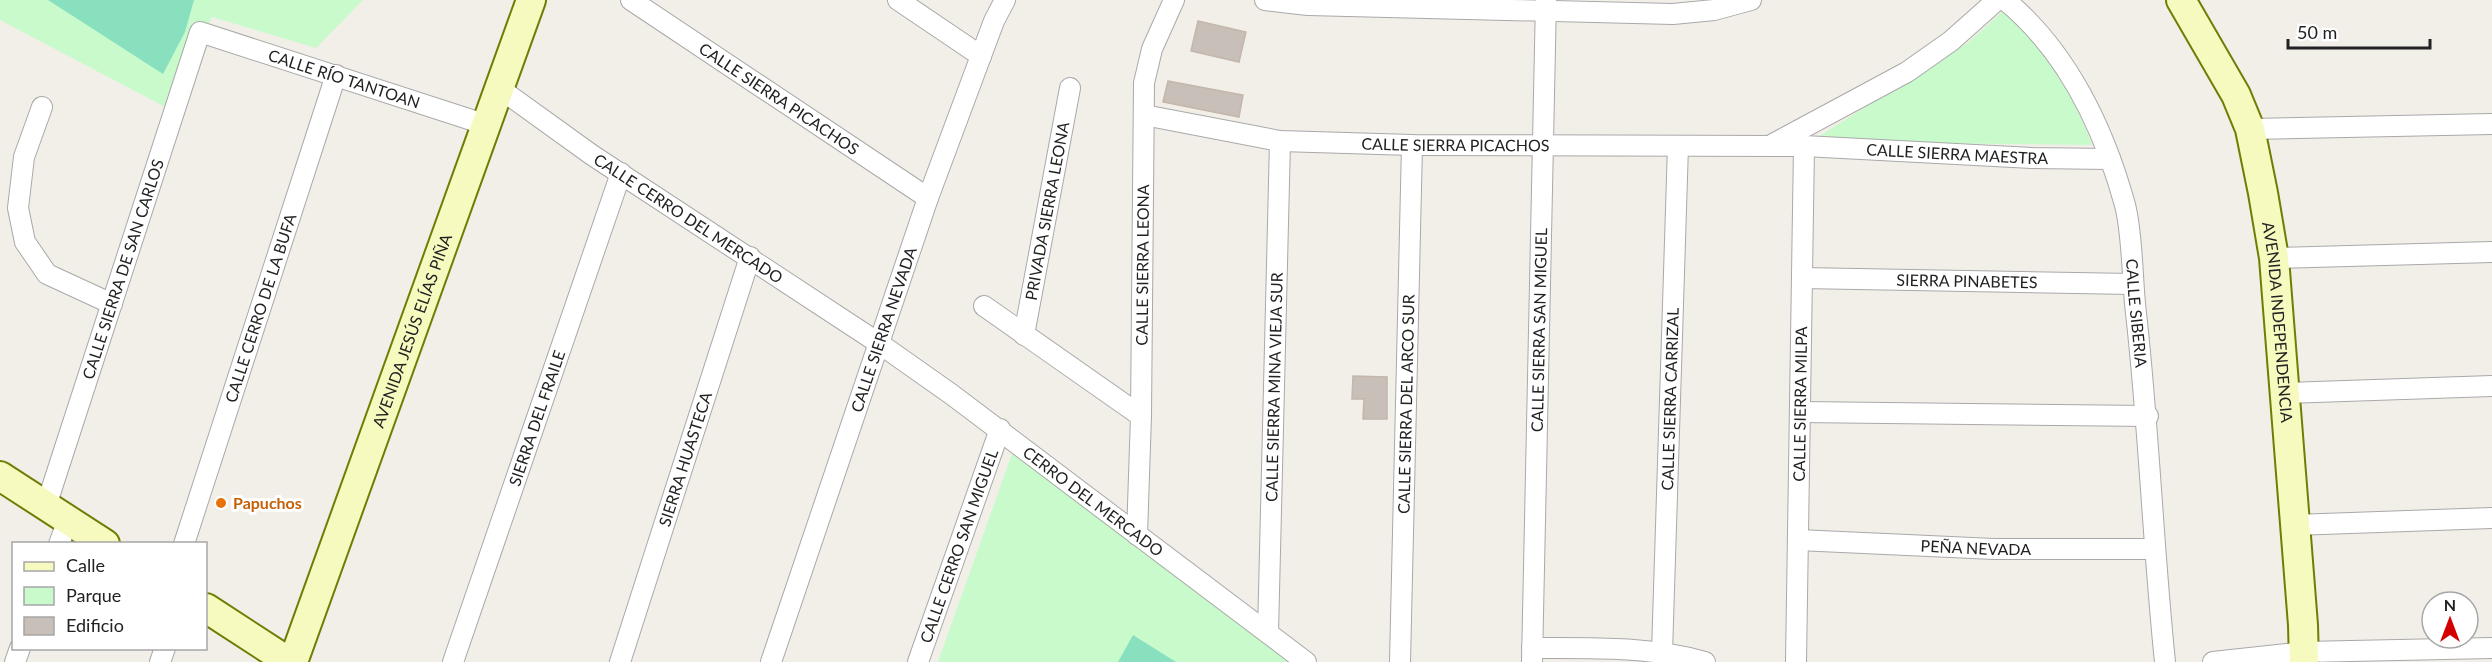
<svg xmlns="http://www.w3.org/2000/svg" width="2492" height="662" font-family="Lato,sans-serif">
<rect width="100%" height="100%" fill="#f2efe9"/>
<path fill="#c8facc" d="M 0,0 L 363,0 L 316,48 L 212,17 L 169,109 L 0,20 Z
M 2005,9 C 2042,48 2074,94 2092,145 L 1821,142 L 1821,135 L 1969,42 Z
M 1013,451 L 1294,662 L 938,662 Z"/>
<path fill="#88e0be" d="M 48,0 L 194,0 L 185,32 L 163,74 Z
M 1133,635 L 1176,662 L 1118,662 Z"/>
<path fill="#c7bfb8" stroke="#c4b6ab" stroke-width="1.5" d="M 1198,21 L 1246,32 L 1239,62 L 1191,51 Z
M 1168,81 L 1243,95 L 1239,117 L 1163,102 Z
M 1353,376 L 1387,377 L 1387,419 L 1363,419 L 1364,399 L 1352,399 Z"/>
<g fill="none" stroke-linecap="round" stroke-linejoin="round">
<defs>
<g id="street">
<path id="s1" d="M 631,0 L 928,198"/>
<path d="M 898,0 L 981,56"/>
<path d="M 1265,0 L 1308,5 L 1673,14 L 1714,10 L 1751,0"/>
<path id="s2" d="M 2005,0 C 2067,51 2104,129 2125,205 C 2133,236 2132,281 2136,313 C 2149,429 2153,546 2165,662"/>
<path id="s3" d="M 499,88 L 592,155 L 880,344 L 951,394 L 1306,662"/>
<path d="M 42,107 L 24,157 L 18,208 L 25,242 L 47,274 L 112,304"/>
<path id="s4" d="M 1144,115 L 1280,141 L 1412,145 L 1804,146 L 2032,158 L 2110,159"/>
<path d="M 2250,129 L 2492,124"/>
<path d="M 1773,144 L 1907,72 L 1951,41 L 1997,0"/>
<path d="M 2274,258 L 2492,252"/>
<path id="s5" d="M 1802,278 L 2133,284"/>
<path d="M 984,306 L 1141,416"/>
<path id="s6" d="M 1024,335 L 1070,88"/>
<path d="M 2284,393 L 2492,386"/>
<path d="M 1800,412 L 2148,416"/>
<path id="s7" d="M 46,506 L 200,32 L 487,125"/>
<path d="M 2294,525 L 2492,518"/>
<path id="s8" d="M 1137,535 L 1141,416 L 1144,83 L 1152,49 L 1174,0"/>
<path id="s9" d="M 1798,540 L 1994,549 L 2154,549"/>
<path d="M 59,544 L 68,520"/>
<path id="s10" d="M 184,544 L 336,75"/>
<path id="s11" d="M 1268,633 L 1280,141"/>
<path d="M 1532,648 C 1590,648 1649,646 1705,662"/>
<path id="s12" d="M 1662,653 L 1678,146"/>
<path d="M 15,662 L 20,648"/>
<path d="M 160,662 L 165,648"/>
<path id="s13" d="M 453,662 L 621,173"/>
<path id="s14" d="M 620,662 L 750,257"/>
<path id="s15" d="M 771,662 L 928,198 L 994,21 L 1005,0"/>
<path id="s16" d="M 918,662 L 1000,429"/>
<path id="s17" d="M 1400,662 L 1412,145"/>
<path id="s18" d="M 1532,662 L 1546,0"/>
<path id="s19" d="M 1796,662 L 1804,146"/>
<path d="M 2213,662 L 2304,652 L 2492,648"/>
</g>
<g id="secondary">
<path id="s20" d="M 2181,0 L 2236,95 L 2250,129 L 2263,193 L 2274,258 L 2303,625 L 2304,662"/>
<path d="M 0,476 L 105,544"/>
<path d="M 206,608 L 289,662"/>
<path id="s21" d="M 293,662 L 531,0"/>
</g>
</defs>
<use href="#street" stroke="#a9a9a9" stroke-width="22"/>
<use href="#secondary" stroke="#707d05" stroke-width="32"/>
<use href="#street" stroke="#fff" stroke-width="20"/>
<use href="#secondary" stroke="#f7fabf" stroke-width="28"/>
</g>
<circle fill="#e8710a" stroke="#fff" stroke-width="2" cx="221" cy="503" r="6"/>
<g text-anchor="middle" stroke-width="6" stroke-linejoin="round" paint-order="stroke">
<g font-size="16" fill="#222" stroke="#fff">
<text dy="6" stroke="none"><textPath href="#s7" startOffset="650">CALLE RÍO TANTOAN</textPath></text>
<text dy="6" stroke="none"><textPath href="#s1" startOffset="178">CALLE SIERRA PICACHOS</textPath></text>
<text dy="6" stroke="none"><textPath href="#s4" startOffset="314">CALLE SIERRA PICACHOS</textPath></text>
<text dy="6" stroke="none"><textPath href="#s4" startOffset="816">CALLE SIERRA MAESTRA</textPath></text>
<text dy="6" stroke="none"><textPath href="#s6" startOffset="126">PRIVADA SIERRA LEONA</textPath></text>
<text dy="6" stroke="none"><textPath href="#s3" startOffset="230">CALLE CERRO DEL MERCADO</textPath></text>
<text dy="6" stroke="none"><textPath href="#s8" startOffset="270">CALLE SIERRA LEONA</textPath></text>
<text dy="6" stroke="none"><textPath href="#s7" startOffset="249">CALLE SIERRA DE SAN CARLOS</textPath></text>
<text dy="6" stroke="none"><textPath href="#s5" startOffset="165">SIERRA PINABETES</textPath></text>
<text dy="6" stroke="none"><textPath href="#s10" startOffset="248">CALLE CERRO DE LA BUFA</textPath></text>
<text dy="6" stroke="none"><textPath href="#s2" startOffset="350">CALLE SIBERIA</textPath></text>
<text dy="6" stroke="none"><textPath href="#s20" startOffset="342">AVENIDA INDEPENDENCIA</textPath></text>
<text dy="6" stroke="none"><textPath href="#s15" startOffset="351">CALLE SIERRA NEVADA</textPath></text>
<text dy="6" stroke="none"><textPath href="#s21" startOffset="352">AVENIDA JESÚS ELÍAS PIÑA</textPath></text>
<text dy="6" stroke="none"><textPath href="#s18" startOffset="332">CALLE SIERRA SAN MIGUEL</textPath></text>
<text dy="6" stroke="none"><textPath href="#s11" startOffset="246">CALLE SIERRA MINA VIEJA SUR</textPath></text>
<text dy="6" stroke="none"><textPath href="#s12" startOffset="254">CALLE SIERRA CARRIZAL</textPath></text>
<text dy="6" stroke="none"><textPath href="#s17" startOffset="258">CALLE SIERRA DEL ARCO SUR</textPath></text>
<text dy="6" stroke="none"><textPath href="#s19" startOffset="258">CALLE SIERRA MILPA</textPath></text>
<text dy="6" stroke="none"><textPath href="#s13" startOffset="258">SIERRA DEL FRAILE</textPath></text>
<text dy="6" stroke="none"><textPath href="#s14" startOffset="213">SIERRA HUASTECA</textPath></text>
<text dy="6" stroke="none"><textPath href="#s3" startOffset="724">CERRO DEL MERCADO</textPath></text>
<text dy="6" stroke="none"><textPath href="#s16" startOffset="123">CALLE CERRO SAN MIGUEL</textPath></text>
<text dy="6" stroke="none"><textPath href="#s9" startOffset="178">PEÑA NEVADA</textPath></text>
</g>
<g font-size="16" font-weight="bold" fill="#c56008" stroke="#fff" text-anchor="start">
<text x="233" y="509">Papuchos</text>
</g>
</g>
<rect x="12" y="542" width="195" height="108" fill="#ffffff" stroke="#a7a7a7" stroke-width="1.5"/>
<rect x="24" y="562" width="30" height="9" fill="#f7fabf" stroke="#a7a7a7" stroke-width="1.5"/>
<text x="66" y="572" font-size="18" fill="#222222">Calle</text>
<rect x="24" y="587" width="30" height="18" fill="#c8facc" stroke="#a7a7a7" stroke-width="1.5"/>
<text x="66" y="602" font-size="18" fill="#222222">Parque</text>
<rect x="24" y="617" width="30" height="18" fill="#c7bfb8" stroke="#a7a7a7" stroke-width="1.5"/>
<text x="66" y="632" font-size="18" fill="#222222">Edificio</text>
<g transform="translate(2450 620)"><circle r="28" fill="#ffffff" stroke="#a7a7a7" stroke-width="1.5"/>
<path d="M0-4.5L10 22L0 15L-10 22Z" fill="#d40000"/>
<text y="-9" font-size="16" font-weight="bold" text-anchor="middle" fill="#222222">N</text>
</g>
<path d="M2288 39v9h142v-9" fill="none" stroke="#222222" stroke-width="3"/>
<text x="2297" y="39" font-size="18" fill="#222222" stroke="#ffffff" stroke-width="4.5" paint-order="stroke">50 m</text>
</svg>
